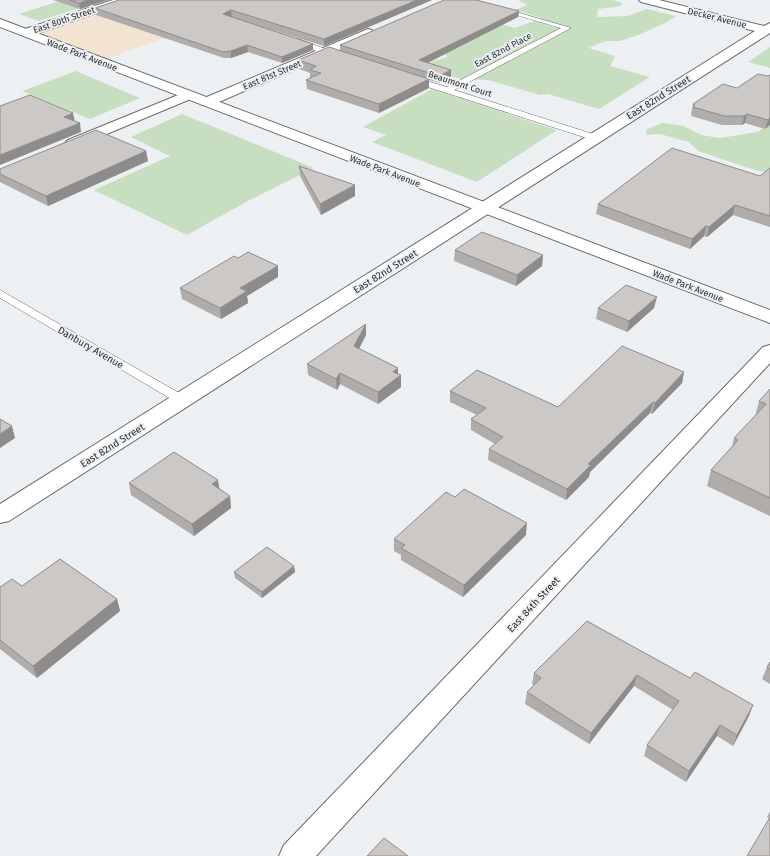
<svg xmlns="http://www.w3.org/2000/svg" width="770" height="856" font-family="'Fira Sans',sans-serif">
<rect width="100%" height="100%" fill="#edf0f3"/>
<path fill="#f3e3d1" d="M 124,0 L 199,25 L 99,62 L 26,33 Z"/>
<path fill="#c8dec1" d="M 63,0 L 103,0 L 39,21 L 19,14 Z
M 518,0 L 612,0 L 622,3 L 621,6 L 598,9 L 597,17 L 627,16 L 647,9 L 676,16 L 667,22 L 641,34 L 620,41 L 605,41 L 589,48 L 615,56 L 610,66 L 650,77 L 599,109 L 548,94 L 540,95 L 488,80 L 461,79 L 419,66 L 447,57 L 444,50 L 452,11 L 515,28 L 542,18 L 515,10 L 527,5 Z
M 770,47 L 770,68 L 748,62 Z
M 76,71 L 140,98 L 90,119 L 22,91 Z
M 432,89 L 557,130 L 477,182 L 372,142 L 386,135 L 363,127 Z
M 182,114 L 314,168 L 248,201 L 187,235 L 94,190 L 170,156 L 131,137 Z
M 663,123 L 684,126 L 701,135 L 720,138 L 757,132 L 770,124 L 770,173 L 755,170 L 698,151 L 689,142 L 660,134 L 646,135 L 647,129 Z"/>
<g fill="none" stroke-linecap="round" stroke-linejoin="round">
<defs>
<path id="lane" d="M 464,0 L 475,0 L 571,28 L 454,90 L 596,135 L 596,139 L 590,139 L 409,81 L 408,79 L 412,77 L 447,87 L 561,28 Z
M 293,39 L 299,39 L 341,55 L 334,57 L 293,43 Z
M 0,290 L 186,397 L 188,400 L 186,403 L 178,403 L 0,298 Z"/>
<path id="street" d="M 113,0 L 130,0 L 128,2 L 30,36 L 26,37 L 20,33 L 22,30 Z
M 639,0 L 659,0 L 764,26 L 770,23 L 770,33 L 9,521 L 0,523 L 0,504 L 755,31 L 641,2 Z
M 368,29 L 372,30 L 374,33 L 372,36 L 212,105 L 202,105 L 200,102 L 202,99 Z
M 188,91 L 193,92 L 195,95 L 193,98 L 78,146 L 68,146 L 65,143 L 68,140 Z
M 770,345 L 770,363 L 316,856 L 279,856 L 284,845 L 763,347 Z"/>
<path id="secondary" d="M 0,19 L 770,310 L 770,323 L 0,27 Z"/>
</defs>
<use href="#lane" stroke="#696b6d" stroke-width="1"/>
<use href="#street" stroke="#696b6d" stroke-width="2"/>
<use href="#secondary" stroke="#696b6d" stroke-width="2"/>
<use href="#lane" fill="#fff" fill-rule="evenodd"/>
<use href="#street" fill="#fff" fill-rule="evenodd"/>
<use href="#secondary" fill="#fff" fill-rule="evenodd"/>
</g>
<path fill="#afacaa" d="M 53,0 L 108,0 L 80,9 Z
M 119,0 L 432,0 L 324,46 L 231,17 L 313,44 L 313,50 L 282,63 L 248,52 L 231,58 L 224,58 L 96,15 L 95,8 Z
M 519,11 L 518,17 L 428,63 L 451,70 L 451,77 L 439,83 L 429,80 L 429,88 L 379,113 L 307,89 L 306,80 L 310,78 L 310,73 L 299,69 L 298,60 L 340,51 L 340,45 Z
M 758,74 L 770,125 L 765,129 L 745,123 L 742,125 L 722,125 L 691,116 L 692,114 L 691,114 L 693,104 L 737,88 Z
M 146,151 L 148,161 L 48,206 L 0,182 L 0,169 Z
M 299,166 L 355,196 L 321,215 L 300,176 Z
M 770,168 L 770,227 L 733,215 L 707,237 L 704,236 L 690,249 L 596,214 L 598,204 L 760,176 Z
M 455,250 L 543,255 L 542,266 L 516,286 L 454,261 Z
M 238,258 L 278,266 L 278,277 L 247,296 L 248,303 L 221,319 L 182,299 L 180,288 Z
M 598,308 L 654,308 L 627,332 L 596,319 Z
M 366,335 L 359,349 L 398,368 L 398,374 L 401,375 L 401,387 L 378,404 L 340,384 L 337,390 L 308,375 L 307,364 Z
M 684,372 L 682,383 L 652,414 L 650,413 L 590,472 L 589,477 L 566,500 L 488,460 L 489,449 L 495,444 L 471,430 L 471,419 L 477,415 L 450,402 L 450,391 L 558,407 Z
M 770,389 L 770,516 L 707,486 L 711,470 L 732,447 L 734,438 L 755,417 L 759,401 Z
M 129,483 L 219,489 L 230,496 L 231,508 L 194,536 L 131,495 Z
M 526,535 L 463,597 L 401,560 L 401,555 L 394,551 L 394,539 Z
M 294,566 L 295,572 L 262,598 L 235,578 L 234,572 Z
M 22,586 L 117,599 L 120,611 L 37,678 L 0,649 L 0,587 Z
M 587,621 L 749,716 L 733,746 L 717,736 L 686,782 L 644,756 L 647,745 L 673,710 L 634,686 L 589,744 L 525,704 L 527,692 L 534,685 L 532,684 L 534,673 Z
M 770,662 L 770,684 L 762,679 L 767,667 Z
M 770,811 L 770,856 L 769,818 L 767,817 Z"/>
<path fill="#8e8c8b" d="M 88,0 L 108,0 L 80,9 L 79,3 Z
M 417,0 L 432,0 L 324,46 L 324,39 Z
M 231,10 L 232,17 L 224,21 L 223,14 Z
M 519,11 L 518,17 L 419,67 L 419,60 Z
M 313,44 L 313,50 L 282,63 L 282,57 Z
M 247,45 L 248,52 L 231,58 L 231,51 Z
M 451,70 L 451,77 L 439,83 L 439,76 Z
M 429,79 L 429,88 L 379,113 L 379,104 Z
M 73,113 L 75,122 L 64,117 Z
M 747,114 L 745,123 L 742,125 L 744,116 Z
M 770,118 L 770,125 L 765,129 L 768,120 Z
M 80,123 L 81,132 L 0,165 L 0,155 Z
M 146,151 L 148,161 L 48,206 L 46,196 Z
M 355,185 L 355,196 L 321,215 L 320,204 Z
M 735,205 L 733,215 L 707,237 L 709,227 Z
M 706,226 L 704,236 L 690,249 L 692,239 Z
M 543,255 L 542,266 L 516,286 L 517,275 Z
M 278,266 L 278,277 L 247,296 L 248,303 L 221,319 L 220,308 L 240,288 Z
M 657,297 L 654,308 L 627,332 L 629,321 Z
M 366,324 L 366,335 L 354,358 L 354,346 Z
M 398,368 L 398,378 L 401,375 L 401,387 L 378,404 L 378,392 L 393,372 Z
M 684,372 L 682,383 L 652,414 L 655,403 Z
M 340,373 L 340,384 L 337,390 L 336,379 Z
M 653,402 L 650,413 L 590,472 L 589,477 L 566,500 L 567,489 L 588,464 Z
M 12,426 L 15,438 L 0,448 L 0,434 Z
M 218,480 L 220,492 L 212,484 Z
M 230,496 L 231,508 L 194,536 L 192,524 Z
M 527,523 L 526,535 L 463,597 L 464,585 Z
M 294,566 L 295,572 L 262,598 L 262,592 Z
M 117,599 L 120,611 L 37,678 L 33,666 Z
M 637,675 L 634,686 L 589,744 L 591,733 Z
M 753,705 L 749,716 L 733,746 L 737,735 Z
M 720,725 L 717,736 L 686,782 L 689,771 Z"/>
<path fill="#cbc8c6" stroke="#8e8c8b" d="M 70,0 L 88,0 L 79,3 Z
M 119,0 L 417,0 L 324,39 L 231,10 L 223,14 L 313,44 L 282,57 L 247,45 L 231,51 L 223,52 L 95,8 Z
M 444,0 L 476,0 L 519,11 L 419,60 L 451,70 L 439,76 L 340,45 Z
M 329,47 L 429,79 L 379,104 L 306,80 L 321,73 L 310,70 L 316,66 L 298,60 Z
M 758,74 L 768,76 L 770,75 L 770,118 L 768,120 L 747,114 L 744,116 L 724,116 L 693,107 L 695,105 L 693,104 L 723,84 L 737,88 Z
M 30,95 L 73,113 L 64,117 L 80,123 L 0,155 L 0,106 Z
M 96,130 L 146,151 L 46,196 L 0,174 L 0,169 Z
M 672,148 L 760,176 L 770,168 L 770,216 L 735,205 L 709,227 L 706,226 L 692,239 L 598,204 Z
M 299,166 L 355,185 L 320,204 Z
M 482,232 L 543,255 L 517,275 L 455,250 Z
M 248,252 L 278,266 L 240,288 L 247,291 L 220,308 L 180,288 L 234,256 L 238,258 Z
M 626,285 L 657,297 L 629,321 L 598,308 Z
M 366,324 L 354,346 L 398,368 L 393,372 L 401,375 L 378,392 L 340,373 L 336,379 L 307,364 Z
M 622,346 L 684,372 L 655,403 L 653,402 L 588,464 L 591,465 L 567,489 L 489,449 L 503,437 L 471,419 L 486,408 L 450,391 L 477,370 L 558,407 Z
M 770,389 L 770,498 L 711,470 L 738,440 L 734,438 L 766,404 L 759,401 Z
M 0,419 L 12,426 L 0,434 Z
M 174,452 L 218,480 L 212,484 L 230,496 L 192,524 L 129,483 Z
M 464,489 L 527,523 L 464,585 L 401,548 L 405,545 L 394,539 L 446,492 L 455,497 Z
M 267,547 L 294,566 L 262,592 L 234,572 Z
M 60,559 L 117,599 L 33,666 L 0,640 L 0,587 L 12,579 L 22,586 Z
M 587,621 L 690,678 L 695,672 L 753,705 L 737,735 L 720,725 L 689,771 L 647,745 L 679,701 L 637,675 L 591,733 L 527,692 L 541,678 L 534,673 Z
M 770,662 L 770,669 L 767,667 Z
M 770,817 L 770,856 L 747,856 Z
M 384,838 L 408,856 L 367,856 Z"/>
<g text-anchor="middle" stroke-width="4" stroke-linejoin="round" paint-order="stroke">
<g font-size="9" fill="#2b2c2d" stroke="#edf0f3">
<text transform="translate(717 18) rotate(14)" y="3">Decker Avenue</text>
<text transform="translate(64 20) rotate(-19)" y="3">East 80th Street</text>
<text transform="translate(503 50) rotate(-28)" y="3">East 82nd Place</text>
<text transform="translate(82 55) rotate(21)" y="3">Wade Park Avenue</text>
<text transform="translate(272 75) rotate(-23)" y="3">East 81st Street</text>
<text transform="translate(460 84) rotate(18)" y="3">Beaumont Court</text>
<text transform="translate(385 171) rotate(21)" y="3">Wade Park Avenue</text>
<text transform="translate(688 286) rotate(21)" y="3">Wade Park Avenue</text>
</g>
<g font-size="10" fill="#2b2c2d" stroke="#edf0f3">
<text transform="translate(658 97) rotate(-32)" y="4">East 82nd Street</text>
<text transform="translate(385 271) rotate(-32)" y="4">East 82nd Street</text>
<text transform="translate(91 347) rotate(30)" y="4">Danbury Avenue</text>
<text transform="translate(112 445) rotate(-32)" y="4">East 82nd Street</text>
<text transform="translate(533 604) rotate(-47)" y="4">East 84th Street</text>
</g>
</g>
</svg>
